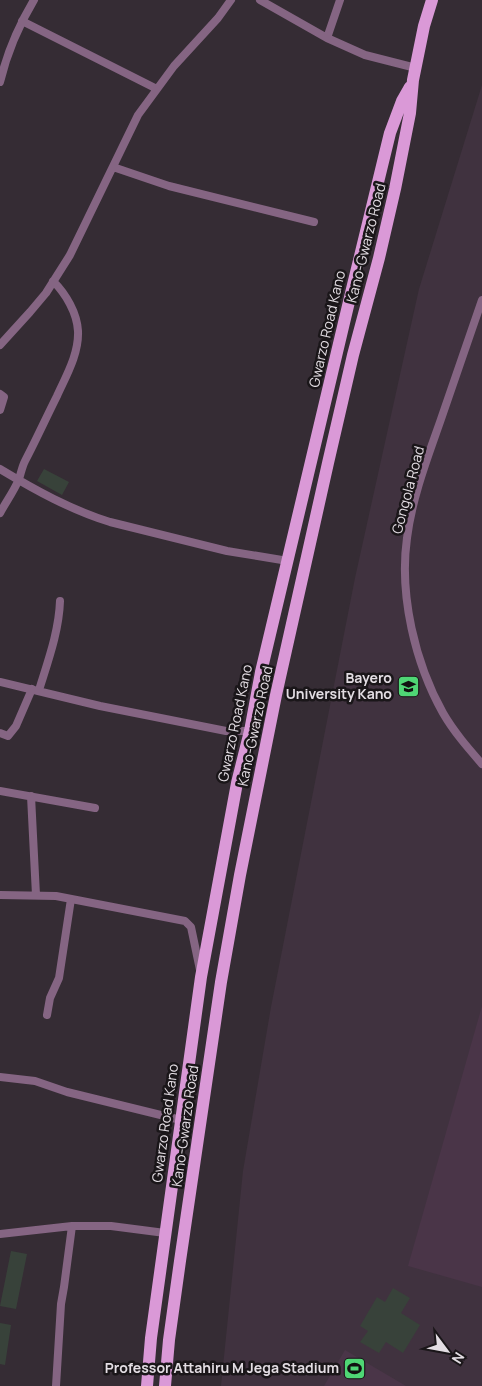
<svg xmlns="http://www.w3.org/2000/svg" width="482" height="1386" font-family="Manrope,sans-serif">
<rect width="100%" height="100%" fill="#352c34"/>
<path fill="#40323f" d="M 482,85 L 482,1386 L 221,1386 L 243,1171 L 271,1007 L 355,578 L 419,289 Z"/>
<path fill="#4a3548" d="M 482,1006 L 482,1287 L 408,1266 Z
M 345,1350 L 406,1386 L 324,1386 Z"/>
<path fill="#38423a" d="M 44,469 L 69,482 L 62,495 L 37,481 Z
M 11,1251 L 27,1254 L 16,1309 L 0,1306 Z
M 393,1288 L 410,1298 L 401,1313 L 420,1325 L 403,1353 L 386,1342 L 379,1353 L 360,1342 L 368,1331 L 360,1326 L 377,1297 L 385,1302 Z
M 0,1323 L 11,1325 L 5,1365 L 0,1364 Z"/>
<g fill="none" stroke-linecap="round" stroke-linejoin="round">
<path stroke="#856583" stroke-width="8" d="M 260,0 L 327,38 L 365,55 L 416,68
M 22,21 L 157,89
M 327,38 L 340,0
M 0,82 C 7,53 19,25 34,0
M 113,167 L 169,186 L 314,222
M 482,300 C 468,341 454,381 440,422 C 427,459 412,498 407,538 C 399,595 415,663 443,713 C 454,732 468,748 482,764
M 0,345 L 30,312 L 46,293 L 70,255 L 138,115 L 174,66 L 218,18 L 231,0
M 0,394 L 4,397 L 0,410
M 0,469 C 35,490 71,510 110,522 L 227,551 L 288,561
M 0,513 C 6,502 14,491 19,479 C 21,473 22,467 25,461 C 36,440 46,418 57,396 C 66,376 79,354 78,331 C 77,313 66,294 53,281
M 0,682 L 100,706 L 226,731 L 250,731
M 39,690 C 48,661 59,631 60,601
M 0,733 L 8,736 L 16,726 L 32,689
M 0,791 L 95,808
M 31,796 L 36,895
M 0,895 L 56,896 L 185,921 L 191,927 L 200,970
M 47,1015 L 50,998 L 59,978 L 71,899
M 0,1077 L 35,1081 L 67,1092 L 181,1120
M 0,1234 L 72,1226 L 111,1226 L 165,1233
M 56,1386 L 61,1304 L 64,1287 L 72,1226"/>
<path stroke="#da99d7" stroke-width="12" d="M 147,1386 L 151,1338 L 201,977 L 237,783 L 250,731 L 261,672 L 352,289 L 390,133 L 402,101 L 410,87
M 165,1386 L 169,1340 L 180,1261 L 221,982 L 240,875 L 276,695 L 328,463 L 353,355 L 379,258 L 395,189 L 410,113 L 413,80 L 424,26 L 432,0"/>
</g>
<defs>
<symbol id="university-square" viewBox="-11 -11 22 22"><rect x="-9" y="-9" width="18" height="18" rx="4" fill="#4fd675" stroke="#1a1619"/><path d="M0-5L7-2L0 1L-7-2ZM-4 1L0 2.5L4 1V4Q0 6-4 4Z" fill="#111"/></symbol>
<symbol id="stadium-square" viewBox="-11 -11 22 22"><rect x="-9" y="-9" width="18" height="18" rx="4" fill="#4fd675" stroke="#1a1619"/><path d="M0-5a6.5 5 0 1 0 0 10a6.5 5 0 1 0 0-10ZM-3.5-1.8h7v3.6h-7Z" fill="#111"/></symbol>
</defs>
<g fill-rule="evenodd">
<use href="#university-square" x="396" y="674" width="25" height="25"/>
<use href="#stadium-square" x="342" y="1356" width="25" height="25"/>
</g>
<g text-anchor="middle" stroke-width="5" stroke-linejoin="round" paint-order="stroke">
<g font-size="14" fill="#e3dde3" stroke="#1a1619">
<text transform="translate(366 243) rotate(-76)" y="5">Kano-Gwarzo Road</text>
<text transform="translate(327 329) rotate(-77)" y="5">Gwarzo Road Kano</text>
<text transform="translate(408 490) rotate(-75)" y="5">Gongola Road</text>
<text transform="translate(235 723) rotate(-78)" y="5">Gwarzo Road Kano</text>
<text transform="translate(255 726) rotate(-78)" y="5">Kano-Gwarzo Road</text>
<text transform="translate(165 1123) rotate(-82)" y="5">Gwarzo Road Kano</text>
<text transform="translate(185 1126) rotate(-82)" y="5">Kano-Gwarzo Road</text>
</g>
<g font-size="14" font-weight="bold" fill="#e3dde3" stroke="#1a1619" text-anchor="end">
<text x="392" y="683">Bayero<tspan x="392" dy="16">University Kano</tspan></text>
<text x="339" y="1373">Professor Attahiru M Jega Stadium</text>
</g>
</g>
<g transform="translate(447 1351) rotate(122)" stroke="#1a1619" stroke-width="4" paint-order="stroke">
<path d="M0-4L9 19L0 12L-9 19Z" fill="#e3dde3"/>
<text y="-8" font-size="14" font-weight="bold" text-anchor="middle" fill="#e3dde3">N</text>
</g>
</svg>
